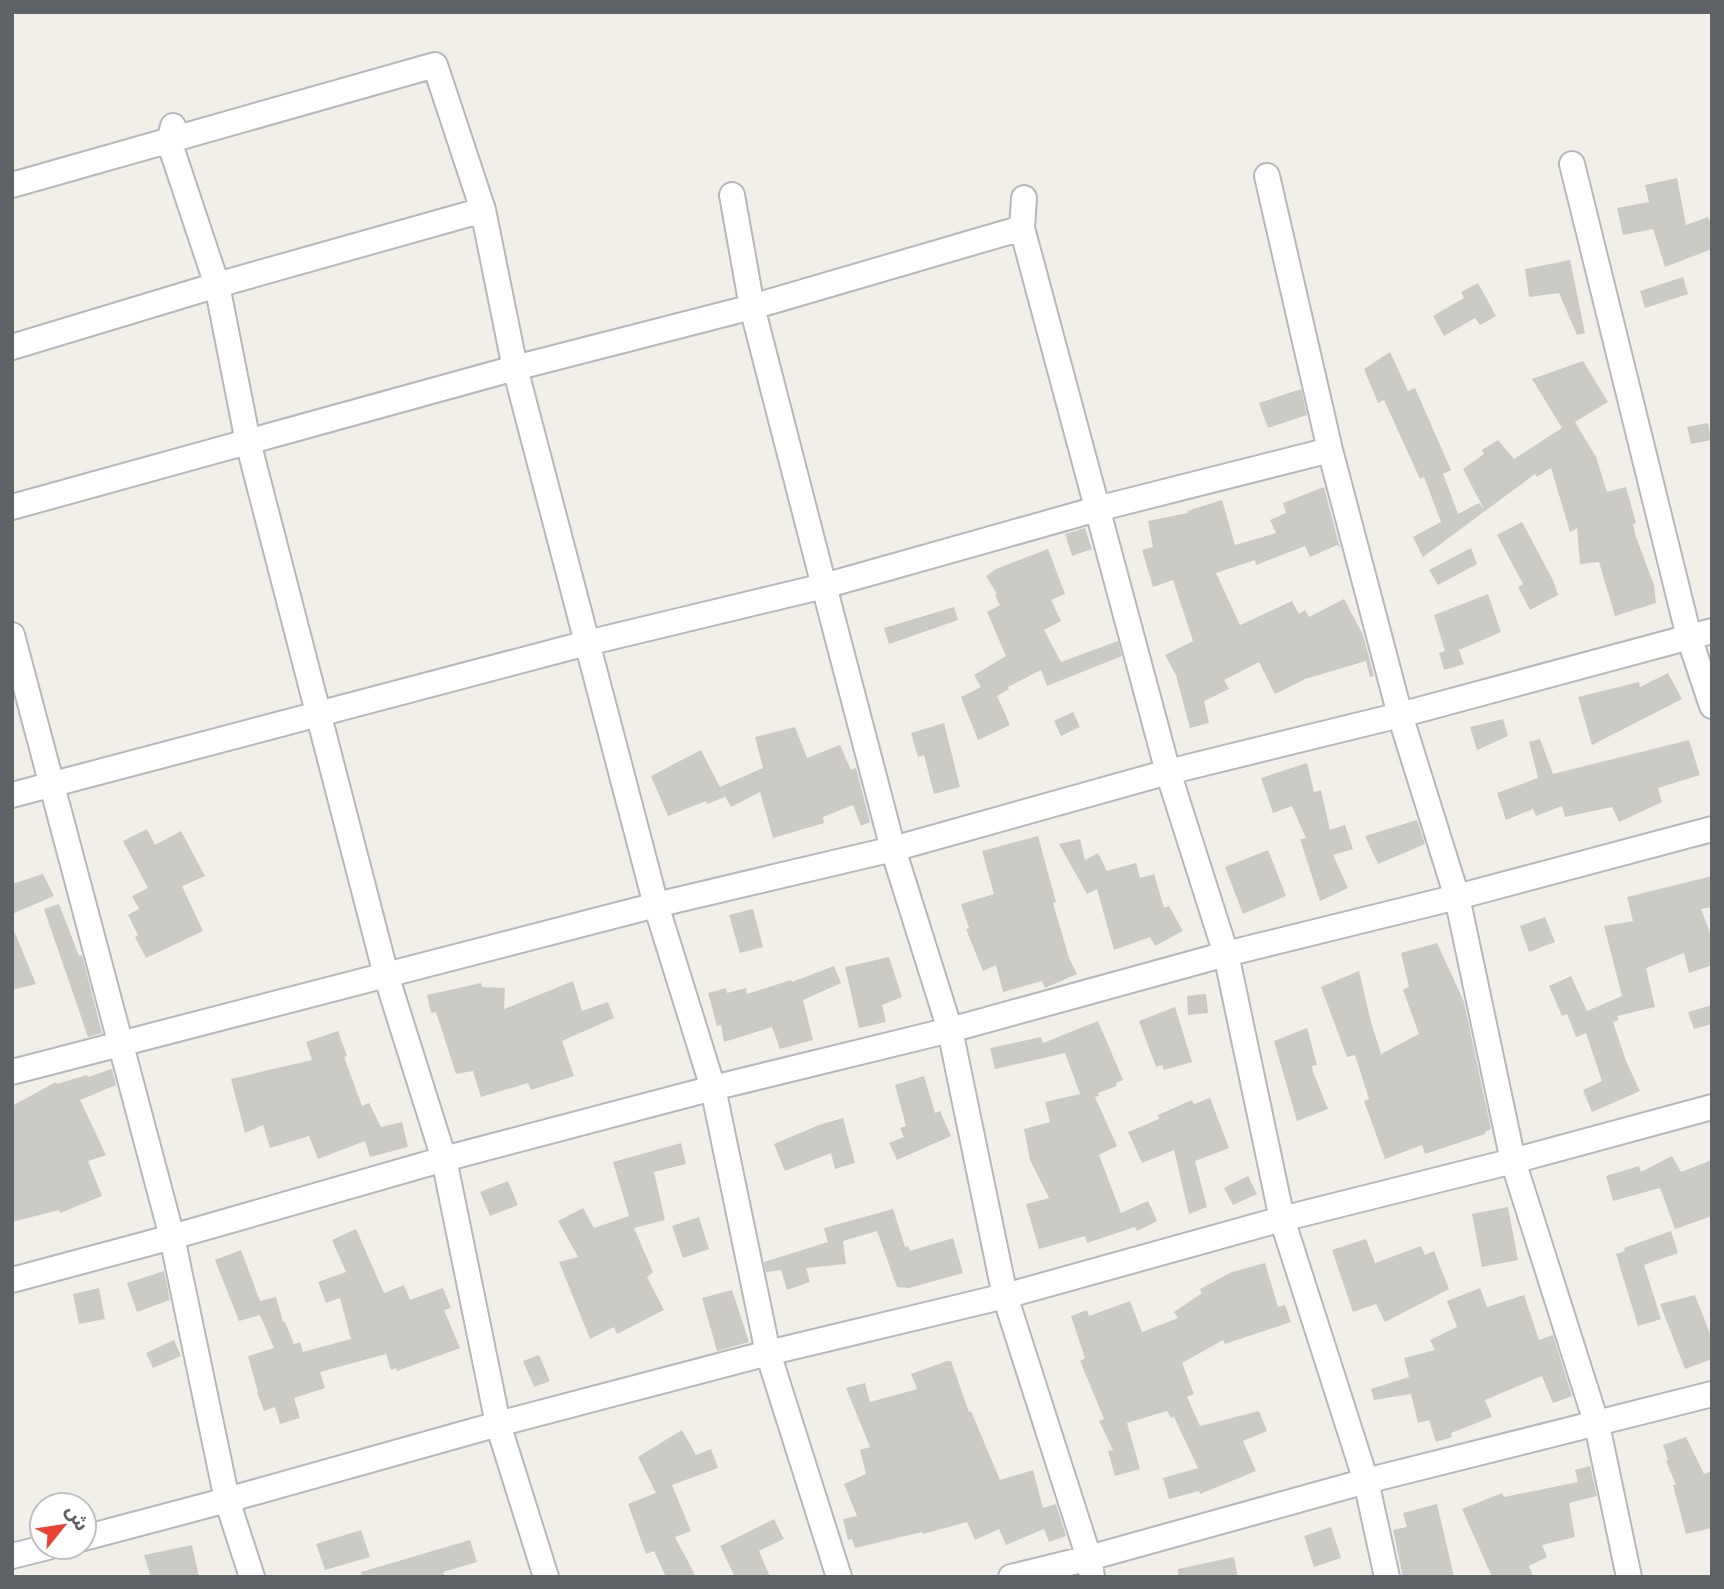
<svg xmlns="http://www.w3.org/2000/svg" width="1724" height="1589" font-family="Signika,'Noto Sans Arabic',sans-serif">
<rect width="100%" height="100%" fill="#f1efe8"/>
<path fill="#cccac5" d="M 1677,178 L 1686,225 L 1708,217 L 1712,227 L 1712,249 L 1665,267 L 1653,229 L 1623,235 L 1617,208 L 1649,202 L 1645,185 Z
M 1570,260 L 1585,333 L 1577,335 L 1559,293 L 1529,297 L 1525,269 Z
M 1683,277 L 1688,294 L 1645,308 L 1640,291 Z
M 1478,283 L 1496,316 L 1480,325 L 1475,318 L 1444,336 L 1433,316 L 1464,298 L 1461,292 Z
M 1390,352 L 1408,391 L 1415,388 L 1451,470 L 1443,474 L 1458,514 L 1479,503 L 1485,511 L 1423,557 L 1413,537 L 1441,522 L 1424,477 L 1420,479 L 1384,400 L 1378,403 L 1364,369 Z
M 1583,361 L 1608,402 L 1575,422 L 1596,457 L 1607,492 L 1626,487 L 1636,523 L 1633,524 L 1636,537 L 1654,585 L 1656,603 L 1615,616 L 1599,562 L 1580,564 L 1577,528 L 1570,532 L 1551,468 L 1537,477 L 1535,474 L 1485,511 L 1463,469 L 1484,454 L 1482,450 L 1498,440 L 1514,459 L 1562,428 L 1532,379 Z
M 1301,389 L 1307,415 L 1268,428 L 1259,403 Z
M 1708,423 L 1711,440 L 1691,444 L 1687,427 Z
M 1324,487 L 1340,548 L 1337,545 L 1310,557 L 1305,546 L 1256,565 L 1255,560 L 1216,573 L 1240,625 L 1292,601 L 1299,614 L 1305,610 L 1309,617 L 1344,599 L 1363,635 L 1374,676 L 1370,677 L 1366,661 L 1305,679 L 1275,694 L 1259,662 L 1224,680 L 1229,689 L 1204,701 L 1209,723 L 1190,728 L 1176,675 L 1165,655 L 1193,641 L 1173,580 L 1153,587 L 1142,550 L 1153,547 L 1148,521 L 1188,513 L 1187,511 L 1222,500 L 1235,545 L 1276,533 L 1270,520 L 1286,513 L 1283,503 Z
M 1522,522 L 1553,580 L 1558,595 L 1530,610 L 1518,587 L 1523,584 L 1497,535 Z
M 1085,528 L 1092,549 L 1072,556 L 1065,534 Z
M 1471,548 L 1477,564 L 1438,585 L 1429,570 Z
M 1048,549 L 1065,594 L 1051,600 L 1061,621 L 1044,630 L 1061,662 L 1118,641 L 1122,656 L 1047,686 L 1041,670 L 1008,687 L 1009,689 L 997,696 L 1010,725 L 978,740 L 961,697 L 981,687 L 974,675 L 1006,656 L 987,612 L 1000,605 L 995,595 L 997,594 L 986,576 L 996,569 Z
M 1488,594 L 1501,632 L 1459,650 L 1464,664 L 1444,670 L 1439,653 L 1445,651 L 1434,615 Z
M 954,607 L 958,620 L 889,644 L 884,628 Z
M 1668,673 L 1682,699 L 1592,745 L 1578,697 L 1639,682 L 1640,687 Z
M 1073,712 L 1080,727 L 1061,736 L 1054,721 Z
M 1503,719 L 1508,736 L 1477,750 L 1470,727 Z
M 944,723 L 960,787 L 934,794 L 924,755 L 918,757 L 911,733 Z
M 795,727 L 807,758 L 840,745 L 851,770 L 856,768 L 870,822 L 861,826 L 853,805 L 823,817 L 824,823 L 773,838 L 760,792 L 731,807 L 720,787 L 763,768 L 755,737 Z
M 1540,739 L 1553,774 L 1689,740 L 1700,775 L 1658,788 L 1662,802 L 1619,822 L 1612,807 L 1565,817 L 1562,806 L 1536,816 L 1533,809 L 1506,820 L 1497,793 L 1538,778 L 1529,742 Z
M 701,750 L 725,797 L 707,804 L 706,801 L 668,816 L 651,776 Z
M 1307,763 L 1314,792 L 1321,790 L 1330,830 L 1345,825 L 1353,849 L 1333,855 L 1348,888 L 1320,901 L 1300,839 L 1306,838 L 1292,806 L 1273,813 L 1261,778 Z
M 1417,820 L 1425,844 L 1378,864 L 1365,836 Z
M 147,829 L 155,845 L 181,831 L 205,876 L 182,886 L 203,931 L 146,958 L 135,937 L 138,935 L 128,915 L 139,909 L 132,896 L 148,888 L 123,841 Z
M 1038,836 L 1056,902 L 1053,903 L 1069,958 L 1077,974 L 1045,988 L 1042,981 L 1003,992 L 996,965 L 983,971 L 966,929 L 969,928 L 961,904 L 994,894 L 982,851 Z
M 1080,839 L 1085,860 L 1098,853 L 1107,871 L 1136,863 L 1140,878 L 1154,874 L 1164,908 L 1169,906 L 1183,931 L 1155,946 L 1150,937 L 1114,950 L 1097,889 L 1087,894 L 1059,844 Z
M 1268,850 L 1286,896 L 1243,914 L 1225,867 Z
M 43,874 L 54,896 L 12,914 L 12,884 Z
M 1712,876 L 1712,907 L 1701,909 L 1712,938 L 1712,965 L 1689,973 L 1684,953 L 1646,968 L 1655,1007 L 1617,1016 L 1619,1020 L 1613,1022 L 1626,1061 L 1640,1091 L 1592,1112 L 1583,1090 L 1602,1081 L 1586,1033 L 1576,1037 L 1567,1014 L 1562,1016 L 1549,986 L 1571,976 L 1587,1011 L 1622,996 L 1604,926 L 1633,921 L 1627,897 Z
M 59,904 L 79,956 L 82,955 L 102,1033 L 88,1037 L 44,909 Z
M 753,909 L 763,947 L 740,953 L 729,915 Z
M 1545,917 L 1555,942 L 1529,952 L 1520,926 Z
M 12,926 L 36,984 L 12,990 Z
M 1437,943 L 1464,1002 L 1491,1129 L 1485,1132 L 1485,1134 L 1425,1154 L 1422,1145 L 1385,1159 L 1364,1101 L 1369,1099 L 1355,1055 L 1347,1057 L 1321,987 L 1359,971 L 1371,1022 L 1381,1054 L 1419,1034 L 1403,990 L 1409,987 L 1401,953 Z
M 889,957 L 902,997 L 882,1005 L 886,1022 L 859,1028 L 845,967 Z
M 834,966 L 841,983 L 803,1000 L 813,1040 L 780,1049 L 772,1027 L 724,1042 L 721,1025 L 717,1026 L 708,993 L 726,988 L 727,993 L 746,988 L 747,994 L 791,980 L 792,982 Z
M 573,981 L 582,1011 L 608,1002 L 614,1018 L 562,1041 L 574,1076 L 531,1090 L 528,1083 L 481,1097 L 473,1071 L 456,1074 L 436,1012 L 431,1013 L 427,995 L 481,983 L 482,987 L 505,988 L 504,1009 Z
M 1206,994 L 1208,1013 L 1188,1015 L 1187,996 Z
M 1712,1005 L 1712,1024 L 1694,1029 L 1688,1012 Z
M 1175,1007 L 1192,1062 L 1164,1070 L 1162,1065 L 1156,1067 L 1139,1021 Z
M 1098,1021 L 1123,1080 L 1116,1083 L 1117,1086 L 1098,1093 L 1099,1096 L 1095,1097 L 1117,1146 L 1099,1155 L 1121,1213 L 1148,1201 L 1157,1221 L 1137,1231 L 1135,1227 L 1087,1243 L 1085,1236 L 1039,1249 L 1026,1204 L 1049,1198 L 1030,1160 L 1024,1129 L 1050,1122 L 1045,1102 L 1080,1094 L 1065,1053 L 995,1069 L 990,1048 L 1041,1037 L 1043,1043 Z
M 1307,1028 L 1317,1065 L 1312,1066 L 1313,1072 L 1328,1109 L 1297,1121 L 1274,1041 Z
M 338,1031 L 347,1056 L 344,1057 L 362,1106 L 369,1103 L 381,1127 L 402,1122 L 408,1147 L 370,1157 L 365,1141 L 318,1159 L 309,1136 L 270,1148 L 263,1125 L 245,1133 L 231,1079 L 312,1060 L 306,1042 Z
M 112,1069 L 116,1085 L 80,1100 L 106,1155 L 88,1161 L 102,1196 L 60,1213 L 59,1210 L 12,1222 L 12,1106 L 56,1082 L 57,1084 L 87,1075 L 88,1077 Z
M 924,1076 L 935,1113 L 940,1111 L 951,1136 L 897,1160 L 889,1143 L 904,1137 L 900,1128 L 906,1126 L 895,1085 Z
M 1210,1098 L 1229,1148 L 1195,1161 L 1207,1207 L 1189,1214 L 1174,1150 L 1142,1163 L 1128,1132 L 1159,1119 L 1158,1115 L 1192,1100 L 1194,1104 Z
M 843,1118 L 855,1163 L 835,1169 L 831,1153 L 785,1171 L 774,1144 L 819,1125 Z
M 681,1143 L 686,1164 L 654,1172 L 665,1220 L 634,1228 L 653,1272 L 647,1277 L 664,1310 L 617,1334 L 614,1327 L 590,1339 L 559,1262 L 578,1257 L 558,1221 L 583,1208 L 594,1228 L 629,1216 L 613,1162 Z
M 1672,1156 L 1681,1172 L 1712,1160 L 1712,1216 L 1675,1229 L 1660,1188 L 1613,1201 L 1606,1176 L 1639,1166 L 1641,1172 Z
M 1248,1176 L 1257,1194 L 1233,1205 L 1224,1188 Z
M 508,1181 L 518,1205 L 490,1216 L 480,1192 Z
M 1508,1207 L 1518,1260 L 1482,1267 L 1472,1214 Z
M 893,1209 L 905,1247 L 908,1246 L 910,1251 L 953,1238 L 963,1273 L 909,1288 L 897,1287 L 877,1231 L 843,1241 L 846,1264 L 806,1268 L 810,1282 L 787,1290 L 781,1270 L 766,1272 L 764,1262 L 828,1242 L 824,1228 Z
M 699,1217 L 709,1249 L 683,1258 L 672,1226 Z
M 356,1229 L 384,1293 L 404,1285 L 410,1300 L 443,1288 L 451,1308 L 444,1310 L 460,1348 L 397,1371 L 396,1368 L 391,1370 L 386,1354 L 320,1372 L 325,1388 L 294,1398 L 300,1418 L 280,1424 L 275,1407 L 264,1411 L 257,1392 L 258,1392 L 248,1356 L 274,1348 L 260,1315 L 239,1321 L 215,1260 L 241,1250 L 260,1301 L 276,1297 L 283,1322 L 285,1322 L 294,1344 L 300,1342 L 303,1352 L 351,1339 L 340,1298 L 326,1303 L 318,1282 L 346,1272 L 332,1240 Z
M 1671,1231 L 1678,1253 L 1644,1265 L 1661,1319 L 1638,1326 L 1616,1254 L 1625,1251 L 1624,1248 Z
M 1366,1239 L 1375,1263 L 1421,1246 L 1425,1255 L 1434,1251 L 1449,1289 L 1385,1322 L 1376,1304 L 1353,1312 L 1332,1250 Z
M 1265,1263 L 1278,1307 L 1285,1305 L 1291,1322 L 1225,1344 L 1223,1340 L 1182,1363 L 1194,1394 L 1187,1397 L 1200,1426 L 1259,1411 L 1267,1431 L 1243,1441 L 1256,1471 L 1200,1494 L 1199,1491 L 1169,1499 L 1163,1478 L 1198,1468 L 1174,1417 L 1171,1418 L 1167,1411 L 1127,1423 L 1140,1469 L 1115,1476 L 1108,1451 L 1113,1450 L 1099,1421 L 1104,1419 L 1080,1361 L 1085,1358 L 1071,1316 L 1087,1310 L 1089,1316 L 1130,1301 L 1142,1332 L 1178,1318 L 1174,1312 L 1202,1293 L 1200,1289 L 1232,1272 Z
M 164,1271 L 170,1300 L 137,1312 L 127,1283 Z
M 99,1288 L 105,1319 L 79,1324 L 73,1294 Z
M 1480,1288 L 1487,1307 L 1524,1295 L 1539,1340 L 1553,1335 L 1572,1396 L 1553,1403 L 1542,1376 L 1485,1400 L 1492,1417 L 1451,1433 L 1452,1437 L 1436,1442 L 1429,1420 L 1418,1423 L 1411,1394 L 1374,1400 L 1371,1389 L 1409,1377 L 1404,1358 L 1435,1350 L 1430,1340 L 1457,1327 L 1447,1301 Z
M 732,1290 L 749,1342 L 717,1351 L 702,1298 Z
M 1695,1295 L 1712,1339 L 1712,1359 L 1685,1369 L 1660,1304 Z
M 174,1340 L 181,1356 L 153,1368 L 146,1353 Z
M 539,1355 L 550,1381 L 534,1387 L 523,1361 Z
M 947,1361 L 951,1361 L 969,1412 L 971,1411 L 1000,1480 L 1033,1470 L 1043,1508 L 1056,1504 L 1066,1536 L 1049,1542 L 1044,1529 L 1006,1545 L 999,1529 L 975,1540 L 967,1522 L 923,1534 L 922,1532 L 855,1548 L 852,1539 L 848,1540 L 843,1519 L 857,1516 L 844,1484 L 866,1474 L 860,1450 L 870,1447 L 846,1388 L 865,1383 L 870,1402 L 917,1389 L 911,1374 Z
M 682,1430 L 696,1455 L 711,1449 L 718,1468 L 672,1485 L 691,1531 L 675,1537 L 696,1577 L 666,1577 L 654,1551 L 646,1554 L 628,1504 L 656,1493 L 638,1457 Z
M 1686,1437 L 1704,1474 L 1712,1471 L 1712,1528 L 1686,1534 L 1673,1485 L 1676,1485 L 1666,1461 L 1668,1460 L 1663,1445 Z
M 1590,1466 L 1597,1496 L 1569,1503 L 1575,1537 L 1542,1545 L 1547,1557 L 1529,1566 L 1533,1577 L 1492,1577 L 1462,1509 L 1502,1493 L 1504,1497 L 1578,1482 L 1575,1470 Z
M 1437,1504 L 1454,1577 L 1403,1577 L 1393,1530 L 1407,1527 L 1403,1513 Z
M 774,1519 L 784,1539 L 759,1551 L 770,1577 L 735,1577 L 720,1546 Z
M 1331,1527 L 1341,1558 L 1314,1567 L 1304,1536 Z
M 361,1530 L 370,1557 L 325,1570 L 316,1544 Z
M 470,1540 L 477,1562 L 443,1572 L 445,1577 L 362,1577 L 361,1572 Z
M 192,1545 L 199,1577 L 151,1577 L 144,1555 Z
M 1234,1557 L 1238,1577 L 1178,1577 L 1178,1569 Z"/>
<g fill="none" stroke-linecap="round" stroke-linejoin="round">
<defs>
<path id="minor" d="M 173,126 L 169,141 L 217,285 L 248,442 L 386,975 L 444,1159 L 498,1424 L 546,1577
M 1572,164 L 1689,637 L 1712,706
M 1267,176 L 1330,450 L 1400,715 L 1457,897 L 1513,1161 L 1597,1425 L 1629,1577
M 12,185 L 435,65 L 483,210 L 515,368 L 656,905 L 713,1088 L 768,1353 L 839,1577
M 732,195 L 752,307 L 824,586 L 893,849 L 950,1030 L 1005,1296 L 1089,1558 L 1092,1577
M 1024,198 L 1022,228 L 1168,772 L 1226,954 L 1282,1219 L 1366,1481 L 1387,1577
M 12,347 L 217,285 L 483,210
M 12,507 L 515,368 L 752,307 L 1022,228
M 12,635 L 172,1237 L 227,1500 L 252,1577
M 12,795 L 587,643 L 824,586 L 1097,509 L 1330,450
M 12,1072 L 656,905 L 893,849 L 1168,772 L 1400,715 L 1712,631
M 12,1280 L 172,1237 L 444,1159 L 713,1088 L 950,1030 L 1226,954 L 1457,897 L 1712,829
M 84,1538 L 227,1500 L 498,1424 L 768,1353 L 1005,1296 L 1282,1219 L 1513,1161 L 1712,1107
M 12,1556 L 48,1547
M 1011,1577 L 1089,1558 L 1366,1481 L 1712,1394"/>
</defs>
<use href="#minor" stroke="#b5b8bc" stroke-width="28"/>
<use href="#minor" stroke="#fff" stroke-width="24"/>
</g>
<rect width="1724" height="1589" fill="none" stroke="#5f6368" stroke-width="28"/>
<g transform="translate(63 1526) rotate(60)"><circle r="33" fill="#ffffff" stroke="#bfc1c3" stroke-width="2"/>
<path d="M0-5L12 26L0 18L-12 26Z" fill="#ea4335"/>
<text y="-10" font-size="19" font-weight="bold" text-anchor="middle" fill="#5f6368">ش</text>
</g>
</svg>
